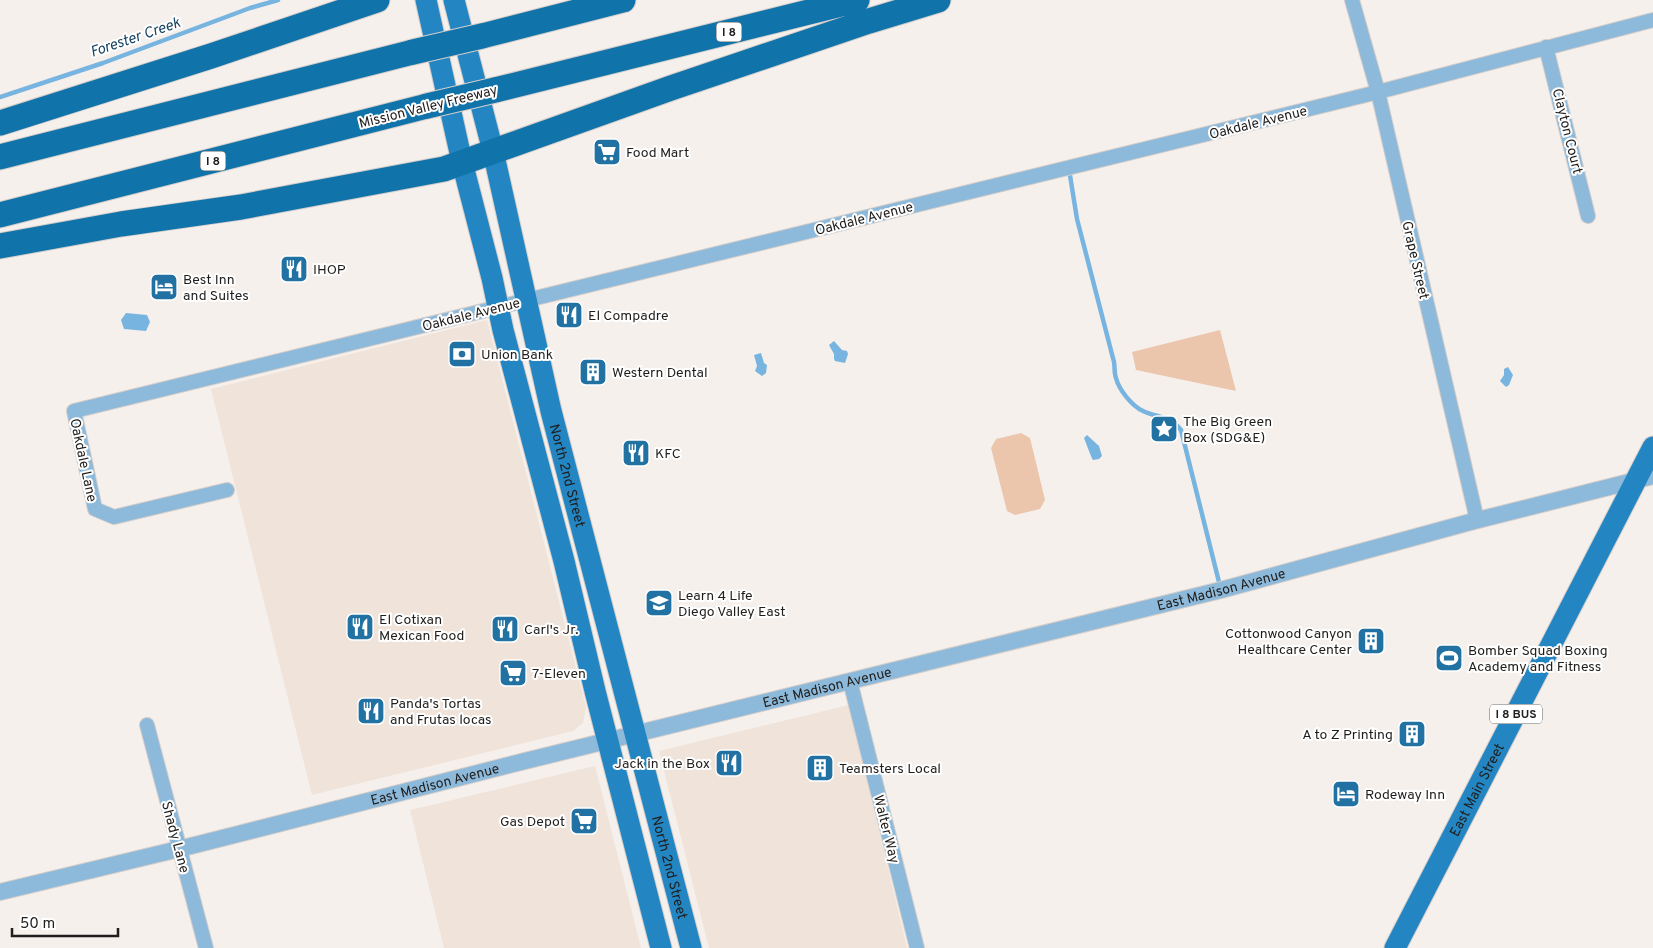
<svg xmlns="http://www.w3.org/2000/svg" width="1653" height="948" font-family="Overpass,sans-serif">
<rect width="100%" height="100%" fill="#f6f0ec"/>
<path fill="#efe3da" d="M 487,320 L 586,707 L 583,723 L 573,731 L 312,795 L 211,389 Z
M 849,705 L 907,948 L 709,948 L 659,751 Z
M 595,766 L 641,948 L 444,948 L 410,810 Z"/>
<path fill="#ebc6ad" d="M 1220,330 L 1236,391 L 1136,370 L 1132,352 Z
M 1021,433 L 1030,438 L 1045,500 L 1040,509 L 1015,515 L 1007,511 L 991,448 L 996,439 Z"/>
<path fill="#78b4e0" d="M 126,313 L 147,315 L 150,322 L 146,331 L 124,329 L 121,320 Z
M 834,341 L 842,350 L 847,351 L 848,354 L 845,363 L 835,361 L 834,359 L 834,354 L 829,345 Z
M 761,353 L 764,363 L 767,365 L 766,373 L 762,376 L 755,371 L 757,366 L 754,355 Z
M 1508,367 L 1513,375 L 1509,385 L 1506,387 L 1500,381 L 1504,375 L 1504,369 Z
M 1087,435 L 1099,446 L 1102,456 L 1099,459 L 1093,460 C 1091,457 1086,443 1084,438 Z"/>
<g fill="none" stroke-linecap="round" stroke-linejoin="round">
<path stroke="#78b4e0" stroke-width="4.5" d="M 0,97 L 103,63 L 250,8 L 278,0
M 1069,169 L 1077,219 L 1114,362 C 1115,367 1114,373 1116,378 C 1119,390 1132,406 1143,411 C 1158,418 1169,415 1181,430 L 1220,586"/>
<defs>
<path id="minor" d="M 1352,0 L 1378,92 L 1477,520
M 1546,47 L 1588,216
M 227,490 L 114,517 L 95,509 L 74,411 L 1378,92 L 1653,20
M 850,681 L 917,948
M 147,725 L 206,948"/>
<g id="tertiary">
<path id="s1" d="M 0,892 L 179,849 L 525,761 L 1221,590 L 1474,521 L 1653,476"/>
</g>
<g id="primary">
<path d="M 426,0 L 462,162 L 492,278 L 503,330 L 564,561 L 595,691 L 661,948"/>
<path id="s2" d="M 454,0 L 493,151 L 551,411 L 691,948"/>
<path id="s3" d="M 1395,948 L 1653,447"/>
</g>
<path id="motorway" d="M 482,36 L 623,0
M 495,90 L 857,0
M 0,123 L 211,56 L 377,0
M 0,157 L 413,52
M 0,215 L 427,106
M 0,246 L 121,224 L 241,207 L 444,169 L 671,88 L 869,21 L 938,0"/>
</defs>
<use href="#minor" stroke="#d4cecb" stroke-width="16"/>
<use href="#tertiary" stroke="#d4cecb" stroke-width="18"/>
<use href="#primary" stroke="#d4cecb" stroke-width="23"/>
<use href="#motorway" stroke="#d4cecb" stroke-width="27"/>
<use href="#minor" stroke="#8db9da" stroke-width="14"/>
<use href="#tertiary" stroke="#8db9da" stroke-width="16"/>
<use href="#primary" stroke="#2386c3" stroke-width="21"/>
<use href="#motorway" stroke="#1073aa" stroke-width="25"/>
<defs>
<path id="motorway-bridge" d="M 413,52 L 482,36
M 427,106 L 495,90"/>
</defs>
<use href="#motorway-bridge" stroke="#d4cecb" stroke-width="27" stroke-linecap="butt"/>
<use href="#motorway-bridge" stroke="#1073aa" stroke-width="25"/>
</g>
<defs>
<symbol id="supermarket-square" viewBox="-11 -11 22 22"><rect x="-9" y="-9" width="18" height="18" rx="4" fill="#2271a3" stroke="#fff"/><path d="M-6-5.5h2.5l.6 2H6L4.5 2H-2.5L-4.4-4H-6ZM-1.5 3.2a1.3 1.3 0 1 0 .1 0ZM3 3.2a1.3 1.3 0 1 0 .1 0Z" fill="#fff"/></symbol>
<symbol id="restaurant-square" viewBox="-11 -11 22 22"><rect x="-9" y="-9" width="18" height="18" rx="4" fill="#2271a3" stroke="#fff"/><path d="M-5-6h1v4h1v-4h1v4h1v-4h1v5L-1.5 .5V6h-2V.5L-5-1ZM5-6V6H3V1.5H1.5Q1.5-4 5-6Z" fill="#fff"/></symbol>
<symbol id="hotel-square" viewBox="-11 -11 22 22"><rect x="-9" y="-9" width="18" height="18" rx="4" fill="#2271a3" stroke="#fff"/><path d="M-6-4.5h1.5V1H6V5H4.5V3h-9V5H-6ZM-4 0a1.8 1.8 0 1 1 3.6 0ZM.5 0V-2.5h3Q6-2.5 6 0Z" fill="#fff"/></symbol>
<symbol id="bank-square" viewBox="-11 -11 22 22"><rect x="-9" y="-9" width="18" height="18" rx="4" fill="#2271a3" stroke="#fff"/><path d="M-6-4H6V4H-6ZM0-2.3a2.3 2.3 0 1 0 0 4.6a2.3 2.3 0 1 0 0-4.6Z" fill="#fff"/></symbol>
<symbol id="building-square" viewBox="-11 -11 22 22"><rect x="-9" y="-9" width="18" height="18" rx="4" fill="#2271a3" stroke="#fff"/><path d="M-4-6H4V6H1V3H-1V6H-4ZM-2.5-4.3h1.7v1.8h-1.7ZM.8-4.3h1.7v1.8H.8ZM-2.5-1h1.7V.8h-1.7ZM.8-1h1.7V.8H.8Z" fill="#fff"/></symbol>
<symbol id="sight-square" viewBox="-11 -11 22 22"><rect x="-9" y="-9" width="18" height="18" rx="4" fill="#2271a3" stroke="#fff"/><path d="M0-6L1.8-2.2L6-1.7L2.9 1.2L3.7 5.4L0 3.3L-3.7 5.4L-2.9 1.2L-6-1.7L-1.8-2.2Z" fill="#fff"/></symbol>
<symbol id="school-square" viewBox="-11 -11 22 22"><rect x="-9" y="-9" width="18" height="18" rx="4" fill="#2271a3" stroke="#fff"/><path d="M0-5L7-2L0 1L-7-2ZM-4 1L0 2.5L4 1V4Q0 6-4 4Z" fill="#fff"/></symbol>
<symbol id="stadium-square" viewBox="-11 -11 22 22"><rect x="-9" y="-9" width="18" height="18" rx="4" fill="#2271a3" stroke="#fff"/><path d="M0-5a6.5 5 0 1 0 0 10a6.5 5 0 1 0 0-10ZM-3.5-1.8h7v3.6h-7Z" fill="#fff"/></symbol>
</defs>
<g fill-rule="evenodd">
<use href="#supermarket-square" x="591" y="136" width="32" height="32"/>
<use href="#restaurant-square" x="278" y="253" width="32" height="32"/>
<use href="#hotel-square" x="148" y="271" width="32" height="32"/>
<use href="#restaurant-square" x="553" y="299" width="32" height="32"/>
<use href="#bank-square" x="446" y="338" width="32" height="32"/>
<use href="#building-square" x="577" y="356" width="32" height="32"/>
<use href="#sight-square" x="1148" y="413" width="32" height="32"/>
<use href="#restaurant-square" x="620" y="437" width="32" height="32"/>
<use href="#school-square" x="643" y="587" width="32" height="32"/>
<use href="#restaurant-square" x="344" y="611" width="32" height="32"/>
<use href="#restaurant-square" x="489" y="613" width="32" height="32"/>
<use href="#building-square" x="1355" y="625" width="32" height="32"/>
<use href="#stadium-square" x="1433" y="642" width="32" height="32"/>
<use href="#supermarket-square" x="497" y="657" width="32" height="32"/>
<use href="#restaurant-square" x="355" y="695" width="32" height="32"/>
<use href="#building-square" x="1396" y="718" width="32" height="32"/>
<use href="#restaurant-square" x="713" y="747" width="32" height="32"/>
<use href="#building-square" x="804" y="752" width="32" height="32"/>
<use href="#hotel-square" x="1330" y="778" width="32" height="32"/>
<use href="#supermarket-square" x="568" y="805" width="32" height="32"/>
</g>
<g text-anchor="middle" stroke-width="4" stroke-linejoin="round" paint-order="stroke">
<g fill="#fff" stroke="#636260" stroke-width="1">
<rect x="716.5" y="22.5" width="25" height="19" rx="4"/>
<rect x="200.5" y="151.5" width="25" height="19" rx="4"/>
<rect x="1490" y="704.5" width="52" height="19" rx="4"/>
</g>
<g font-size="12" font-weight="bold" fill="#201e1c">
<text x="729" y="36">I 8</text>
<text x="213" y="165">I 8</text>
<text x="1516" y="718">I 8 BUS</text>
</g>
<g font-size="14" fill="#201e1c" stroke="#fff">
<text transform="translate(428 106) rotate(-14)" y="5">Mission Valley Freeway</text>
<text transform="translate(1258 122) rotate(-14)" y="5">Oakdale Avenue</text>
<text transform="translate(1568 131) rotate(76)" y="5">Clayton Court</text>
<text transform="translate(864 218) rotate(-14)" y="5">Oakdale Avenue</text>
<text transform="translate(1416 260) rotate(77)" y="5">Grape Street</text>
<text transform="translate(471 314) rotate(-14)" y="5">Oakdale Avenue</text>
<text transform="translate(84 460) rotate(78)" y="5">Oakdale Lane</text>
<text dy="5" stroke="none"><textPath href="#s2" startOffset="489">North 2nd Street</textPath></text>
<text dy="5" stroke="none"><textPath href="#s1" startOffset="1258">East Madison Avenue</textPath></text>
<text dy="5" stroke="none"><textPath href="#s1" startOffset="852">East Madison Avenue</textPath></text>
<text dy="5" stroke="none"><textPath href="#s1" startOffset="448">East Madison Avenue</textPath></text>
<text dy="5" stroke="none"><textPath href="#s3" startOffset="178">East Main Street</textPath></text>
<text transform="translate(887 829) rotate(76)" y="5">Walter Way</text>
<text transform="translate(176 837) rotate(75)" y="5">Shady Lane</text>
<text dy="5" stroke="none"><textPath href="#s2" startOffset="894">North 2nd Street</textPath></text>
</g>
<g font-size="14" fill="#201e1c" stroke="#fff" text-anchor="start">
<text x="626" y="157">Food Mart</text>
<text x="313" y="274">IHOP</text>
<text x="183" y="284">Best Inn<tspan x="183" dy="16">and Suites</tspan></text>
<text x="588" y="320">El Compadre</text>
<text x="481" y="359">Union Bank</text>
<text x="612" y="377">Western Dental</text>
<text x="1183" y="426">The Big Green<tspan x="1183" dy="16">Box (SDG&amp;E)</tspan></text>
<text x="655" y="458">KFC</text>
<text x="678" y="600">Learn 4 Life<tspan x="678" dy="16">Diego Valley East</tspan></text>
<text x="379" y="624">El Cotixan<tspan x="379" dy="16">Mexican Food</tspan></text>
<text x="524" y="634">Carl's Jr.</text>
<text x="1352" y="638" text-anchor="end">Cottonwood Canyon<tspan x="1352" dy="16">Healthcare Center</tspan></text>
<text x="1468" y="655">Bomber Squad Boxing<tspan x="1468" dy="16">Academy and Fitness</tspan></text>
<text x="532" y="678">7-Eleven</text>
<text x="390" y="708">Panda's Tortas<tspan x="390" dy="16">and Frutas locas</tspan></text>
<text x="1393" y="739" text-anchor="end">A to Z Printing</text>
<text x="710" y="768" text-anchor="end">Jack in the Box</text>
<text x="839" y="773">Teamsters Local</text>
<text x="1365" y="799">Rodeway Inn</text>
<text x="565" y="826" text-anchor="end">Gas Depot</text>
</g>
<g font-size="15" font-style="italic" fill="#164462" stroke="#fff">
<text transform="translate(135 37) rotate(-19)" y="5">Forester Creek</text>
</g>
</g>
<path d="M12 928v8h106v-8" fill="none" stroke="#201e1c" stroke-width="2.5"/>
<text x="20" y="928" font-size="15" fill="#201e1c" stroke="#ffffff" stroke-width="4" paint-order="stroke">50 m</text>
</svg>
